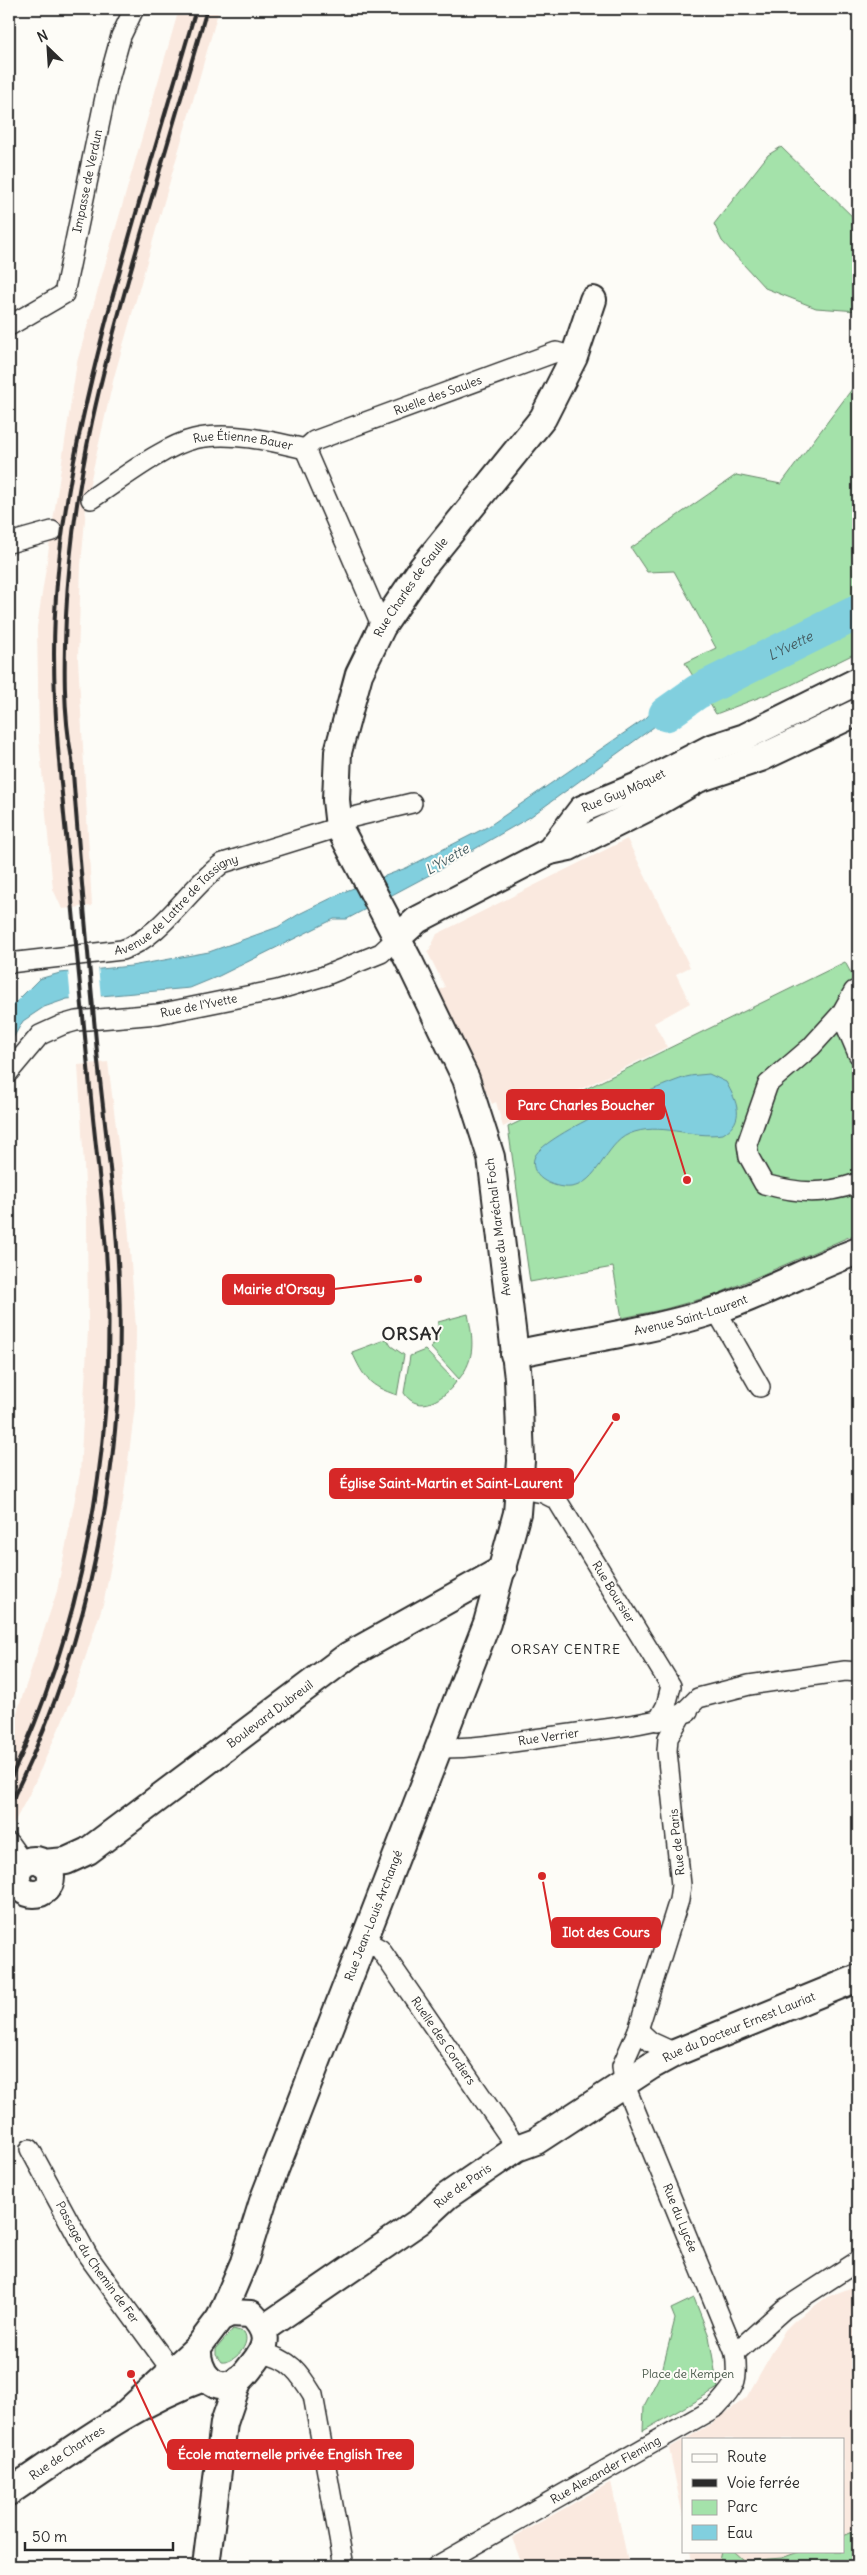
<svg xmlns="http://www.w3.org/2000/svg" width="867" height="2575" font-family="Delius,sans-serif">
<rect width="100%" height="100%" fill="#fdfcf7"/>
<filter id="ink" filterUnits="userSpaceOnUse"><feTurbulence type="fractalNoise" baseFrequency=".02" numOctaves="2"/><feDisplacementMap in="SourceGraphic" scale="10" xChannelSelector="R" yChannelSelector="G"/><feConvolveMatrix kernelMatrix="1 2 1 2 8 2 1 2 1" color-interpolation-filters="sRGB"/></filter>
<g filter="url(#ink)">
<path fill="#fae9df" d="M 179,9 L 219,9 L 114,377 L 87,496 L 81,566 L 78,659 L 92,906 L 62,909 L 53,889 L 39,739 L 37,627 L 77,362 Z
M 627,839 L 690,967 L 676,974 L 690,1003 L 654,1023 L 667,1047 L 503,1127 L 496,1102 L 492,1104 L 437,991 L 445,987 L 428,953 L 437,934 Z
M 108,1062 L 128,1224 L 136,1328 L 135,1406 L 123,1501 L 104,1601 L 71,1701 L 31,1791 L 9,1832 L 9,1737 L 57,1591 L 80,1473 L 88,1330 L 87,1217 L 78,1065 Z
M 855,2286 L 858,2297 L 858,2566 L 693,2566 L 690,2551 L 843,2551 L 843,2439 L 685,2439 L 708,2426 L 746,2398 L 785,2330 L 795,2320 L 827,2297 Z
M 683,2440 L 683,2517 L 669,2448 Z
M 611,2482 L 629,2566 L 519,2566 L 522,2564 L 512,2538 Z"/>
<path fill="#a4e2aa" stroke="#68866a" d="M 781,147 L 858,222 L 858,311 L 816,308 L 765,288 L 722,241 L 714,224 L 768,155 Z
M 858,381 L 858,652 L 789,686 L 716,714 L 685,663 L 716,648 L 674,571 L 647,572 L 631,548 L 736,475 L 781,484 Z
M 845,962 L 858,986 L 838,1023 L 858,1066 L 858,1233 L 715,1295 L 665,1309 L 622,1318 L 613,1267 L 530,1282 L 508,1127 Z
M 468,1314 C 473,1339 476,1358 459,1379 L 431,1348 L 438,1337 L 438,1322 Z
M 387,1339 L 391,1346 L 404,1355 L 397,1395 C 369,1386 364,1378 352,1352 Z
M 425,1350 L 456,1382 C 445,1398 419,1416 404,1393 L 410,1356 Z
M 694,2298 L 709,2336 L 718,2388 L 643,2431 L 644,2406 L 662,2371 L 675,2319 L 671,2309 Z
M 233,2329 L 244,2332 C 252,2344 234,2364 221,2362 L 216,2355 L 216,2349 Z
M 858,2530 L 858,2566 L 718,2566 L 721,2551 L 733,2551 L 744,2561 L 782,2558 L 801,2551 L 843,2551 L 843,2536 Z"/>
<path fill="#81cfde" stroke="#5f8d96" d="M 699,679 L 715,698 L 662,721 L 530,817 L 435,872 L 347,919 L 334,919 L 219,976 L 190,988 L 67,999 L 44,1007 L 23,1021 L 9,1045 L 9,1009 L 39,979 L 60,973 L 131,966 L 209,952 L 278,927 L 299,914 L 346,891 L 406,868 L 489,826 L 646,718 L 660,703 Z
M 709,1074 L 726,1082 C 737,1102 746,1120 723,1134 C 691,1139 660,1121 629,1134 C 605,1144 598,1184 571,1187 C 562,1188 550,1185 542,1179 C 535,1174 531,1164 535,1156 C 547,1133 658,1086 686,1077 C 693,1075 701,1075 709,1074 Z"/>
<path fill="#fdfcf7" d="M 98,966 L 101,998 L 71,1001 L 68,969 Z"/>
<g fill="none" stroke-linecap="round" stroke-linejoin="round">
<path stroke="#81cfde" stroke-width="35" id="s1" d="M 666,714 L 697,692 L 858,612"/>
<defs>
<g id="street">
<path id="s2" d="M 9,326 L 64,294 L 108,83 L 121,36 L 134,9"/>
<path id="s3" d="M 305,449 L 314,441 L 556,352 L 574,357"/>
<path d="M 305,449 L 382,627"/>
<path id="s4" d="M 91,499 C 119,481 163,446 194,439 C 229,431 271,441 305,449"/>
<path d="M 9,543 L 52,531"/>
<path d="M 337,821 L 412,803"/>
<path id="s5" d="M 9,963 L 122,950 C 163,936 188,888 223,863 L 339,827"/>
<path d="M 854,991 L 841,1014 L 811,1047 L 768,1084 L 747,1144 L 749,1157 L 764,1184 C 801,1194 822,1195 858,1183"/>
<path d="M 841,1014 L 858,1054"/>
<path id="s6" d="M 9,1072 L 40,1035 L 62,1025 L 76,1021 L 158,1014 L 277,990 L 324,976 L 381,953 L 397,938"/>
<path d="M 716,1310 L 760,1387"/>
<path id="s7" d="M 519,1489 L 543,1493 L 557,1500 L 671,1686 L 666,1706 L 658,1721"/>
<path id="s8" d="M 438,1748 C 477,1749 517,1741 556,1736 C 601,1729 645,1725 688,1712"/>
<path d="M 9,1843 L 19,1857 L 22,1865"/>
<path id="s9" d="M 364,1940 L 380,1949 L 517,2148"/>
<path d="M 638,2030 L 651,2042 L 675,2053"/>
<path id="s10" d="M 30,2149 L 88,2256 L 172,2371"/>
<path d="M 262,2353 C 290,2359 299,2372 313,2395 L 344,2566"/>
<path d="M 735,2353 L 624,2083 L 622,2066 L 638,2030 L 679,1900 L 681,1885 L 667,1751 L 668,1738 L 682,1714 L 698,1698 L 749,1685 L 845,1671 L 858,1672"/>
<path id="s11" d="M 437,2566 L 716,2407 C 735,2386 739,2382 735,2353 L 784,2309 L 858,2261"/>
</g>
<g id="secondary">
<path id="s12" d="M 550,851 L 582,809 L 638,786 L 711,748 L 745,737 L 858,681"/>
<path d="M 397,938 L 417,920 L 550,851 L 569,847 L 653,805 L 698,779 L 761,758 L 858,712"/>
<path id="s13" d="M 514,1354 C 576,1341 644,1332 704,1314 C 757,1298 806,1270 858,1251"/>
<circle cx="34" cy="1877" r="17"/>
<path id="s14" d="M 43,1863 L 66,1861 L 88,1851 L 349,1655 L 503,1569"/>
<path id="s15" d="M 220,2318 L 244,2262 L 264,2198 L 487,1623 L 517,1513 L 521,1461 L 518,1378 L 491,1157 L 466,1079 L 410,963 L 339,827 L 336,800 L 338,752 L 359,674 L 382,627 L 422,568 L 543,418 L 574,357 L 593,300"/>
<path id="s16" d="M 263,2329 L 420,2221 L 447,2196 L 517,2148 L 536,2141 L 651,2066 L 675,2053 L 858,1978"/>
<path d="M 125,2414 L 198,2347 L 220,2318 L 230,2313 L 251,2314 C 269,2332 269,2345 253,2364 C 249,2369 245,2375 240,2379 C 215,2398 196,2371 198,2347"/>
<path id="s17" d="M 9,2492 C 72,2450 133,2403 206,2377"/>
<path d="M 206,2566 L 224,2423 L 239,2379"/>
</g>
</defs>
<use href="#street" stroke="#2b2b2b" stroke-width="22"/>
<use href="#secondary" stroke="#2b2b2b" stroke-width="30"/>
<use href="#street" stroke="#fdfcf7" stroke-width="19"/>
<use href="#secondary" stroke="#fdfcf7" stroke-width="26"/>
<path stroke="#2b2b2b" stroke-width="4" d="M 9,1782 C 82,1630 113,1455 108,1288 C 106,1224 97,1161 91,1098 C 82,1010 74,923 66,835 C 60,775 54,715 54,654 C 54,535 80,420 110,306 C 137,206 167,108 196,9
M 9,1806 C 90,1646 126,1461 119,1282 C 116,1205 105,1129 97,1052 C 88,954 79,857 72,759 C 63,712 64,663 66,616 C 72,480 104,362 142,231 C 164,157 185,83 207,9"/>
</g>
</g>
<g text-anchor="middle" stroke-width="4" stroke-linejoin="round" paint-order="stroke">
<g font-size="12" fill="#2b2b2b" stroke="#fdfcf7">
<text dy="4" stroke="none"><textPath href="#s2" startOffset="179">Impasse de Verdun</textPath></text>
<text dy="4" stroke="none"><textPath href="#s3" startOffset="144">Ruelle des Saules</textPath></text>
<text dy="4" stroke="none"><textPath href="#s4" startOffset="169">Rue Étienne Bauer</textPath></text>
<text dy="4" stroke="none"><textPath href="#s15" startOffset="1838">Rue Charles de Gaulle</textPath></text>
<text dy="4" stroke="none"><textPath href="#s12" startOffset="98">Rue Guy Môquet</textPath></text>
<text dy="4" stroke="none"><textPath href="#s5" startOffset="185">Avenue de Lattre de Tassigny</textPath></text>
<text dy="4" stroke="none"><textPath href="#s6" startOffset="211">Rue de l'Yvette</textPath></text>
<text transform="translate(498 1227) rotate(-97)" y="4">Avenue du Maréchal Foch</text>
<text dy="4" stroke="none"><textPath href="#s13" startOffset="181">Avenue Saint-Laurent</textPath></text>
<text dy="4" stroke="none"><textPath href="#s7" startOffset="148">Rue Boursier</textPath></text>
<text dy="4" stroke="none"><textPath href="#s14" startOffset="275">Boulevard Dubreuil</textPath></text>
<text dy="4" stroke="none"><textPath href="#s8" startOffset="111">Rue Verrier</textPath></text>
<text transform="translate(677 1842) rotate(-96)" y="4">Rue de Paris</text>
<text dy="4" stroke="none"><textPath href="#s15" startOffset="431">Rue Jean-Louis Archangé</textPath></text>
<text dy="4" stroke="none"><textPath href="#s16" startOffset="566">Rue du Docteur Ernest Lauriat</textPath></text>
<text dy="4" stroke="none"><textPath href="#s9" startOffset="130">Ruelle des Cordiers</textPath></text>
<text dy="4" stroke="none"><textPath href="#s16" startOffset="246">Rue de Paris</textPath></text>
<text transform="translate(680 2218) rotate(68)" y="4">Rue du Lycée</text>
<text dy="4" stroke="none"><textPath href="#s10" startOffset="132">Passage du Chemin de Fer</textPath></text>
<text dy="4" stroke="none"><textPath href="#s17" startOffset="70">Rue de Chartres</textPath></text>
<text dy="4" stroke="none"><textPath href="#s11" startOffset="194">Rue Alexander Fleming</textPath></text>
</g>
<g font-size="12" fill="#49594b" stroke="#fdfcf7">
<text x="688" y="2378">Place de Kempen</text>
</g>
<g font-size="14" font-style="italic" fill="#455c61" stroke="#fdfcf7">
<text dy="5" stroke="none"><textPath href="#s1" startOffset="142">L'Yvette</textPath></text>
<text transform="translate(447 859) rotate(-30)" y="5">L'Yvette</text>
</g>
<g font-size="14" letter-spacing="1" fill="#2b2b2b" stroke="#fdfcf7">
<text x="566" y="1654">ORSAY CENTRE</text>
</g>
<g font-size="18" font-weight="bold" letter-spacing="1" fill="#2b2b2b" stroke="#fdfcf7">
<text x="412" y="1340">ORSAY</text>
</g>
</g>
<path fill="none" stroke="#d62828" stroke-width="2" d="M687 1180L664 1105M418 1279L334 1289M616 1417L573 1483M542 1876L552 1932M131 2374L168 2454"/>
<g fill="#d62828" stroke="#fdfcf7" stroke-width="2">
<circle cx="687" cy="1180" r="5"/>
<circle cx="418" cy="1279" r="5"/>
<circle cx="616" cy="1417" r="5"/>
<circle cx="542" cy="1876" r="5"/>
<circle cx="131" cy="2374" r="5"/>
</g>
<g fill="#d62828" stroke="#d62828" stroke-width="2">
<rect x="507" y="1090" width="157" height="29" rx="5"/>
<rect x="223" y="1275" width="111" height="29" rx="5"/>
<rect x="330" y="1469" width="243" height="29" rx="5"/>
<rect x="552" y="1918" width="108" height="29" rx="5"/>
<rect x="168" y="2440" width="245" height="29" rx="5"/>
</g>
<g font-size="14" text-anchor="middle" font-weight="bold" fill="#fff">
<text x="586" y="1110">Parc Charles Boucher</text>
<text x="279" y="1294">Mairie d'Orsay</text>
<text x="451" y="1488">Église Saint-Martin et Saint-Laurent</text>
<text x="606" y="1937">Ilot des Cours</text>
<text x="290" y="2459">École maternelle privée English Tree</text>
</g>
<rect width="867" height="2575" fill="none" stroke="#fdfcf7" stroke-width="30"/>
<rect x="15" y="15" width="837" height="2545" fill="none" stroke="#2b2b2b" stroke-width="2" filter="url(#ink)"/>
<rect x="682" y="2438" width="162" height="115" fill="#fdfcf7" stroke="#a9a8a5"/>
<rect x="692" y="2454" width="25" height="8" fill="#fdfcf7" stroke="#a9a8a5"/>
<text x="727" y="2462" font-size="15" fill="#2b2b2b">Route</text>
<rect x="692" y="2479" width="25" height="8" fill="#2b2b2b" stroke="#a9a8a5"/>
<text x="727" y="2488" font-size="15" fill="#2b2b2b">Voie ferrée</text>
<rect x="692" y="2500" width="25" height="15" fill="#a4e2aa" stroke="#a9a8a5"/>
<text x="727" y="2512" font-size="15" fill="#2b2b2b">Parc</text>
<rect x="692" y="2525" width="25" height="15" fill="#81cfde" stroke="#a9a8a5"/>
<text x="727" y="2538" font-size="15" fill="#2b2b2b">Eau</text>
<g transform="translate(48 48) rotate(335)" stroke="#fdfcf7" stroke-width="4" paint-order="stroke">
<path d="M0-4L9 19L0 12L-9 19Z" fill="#2b2b2b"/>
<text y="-8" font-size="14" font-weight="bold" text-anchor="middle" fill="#2b2b2b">N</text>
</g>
<path d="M25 2542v8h148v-8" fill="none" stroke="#2b2b2b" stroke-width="2.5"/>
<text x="32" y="2542" font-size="15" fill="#2b2b2b" stroke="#fdfcf7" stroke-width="4" paint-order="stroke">50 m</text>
</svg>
